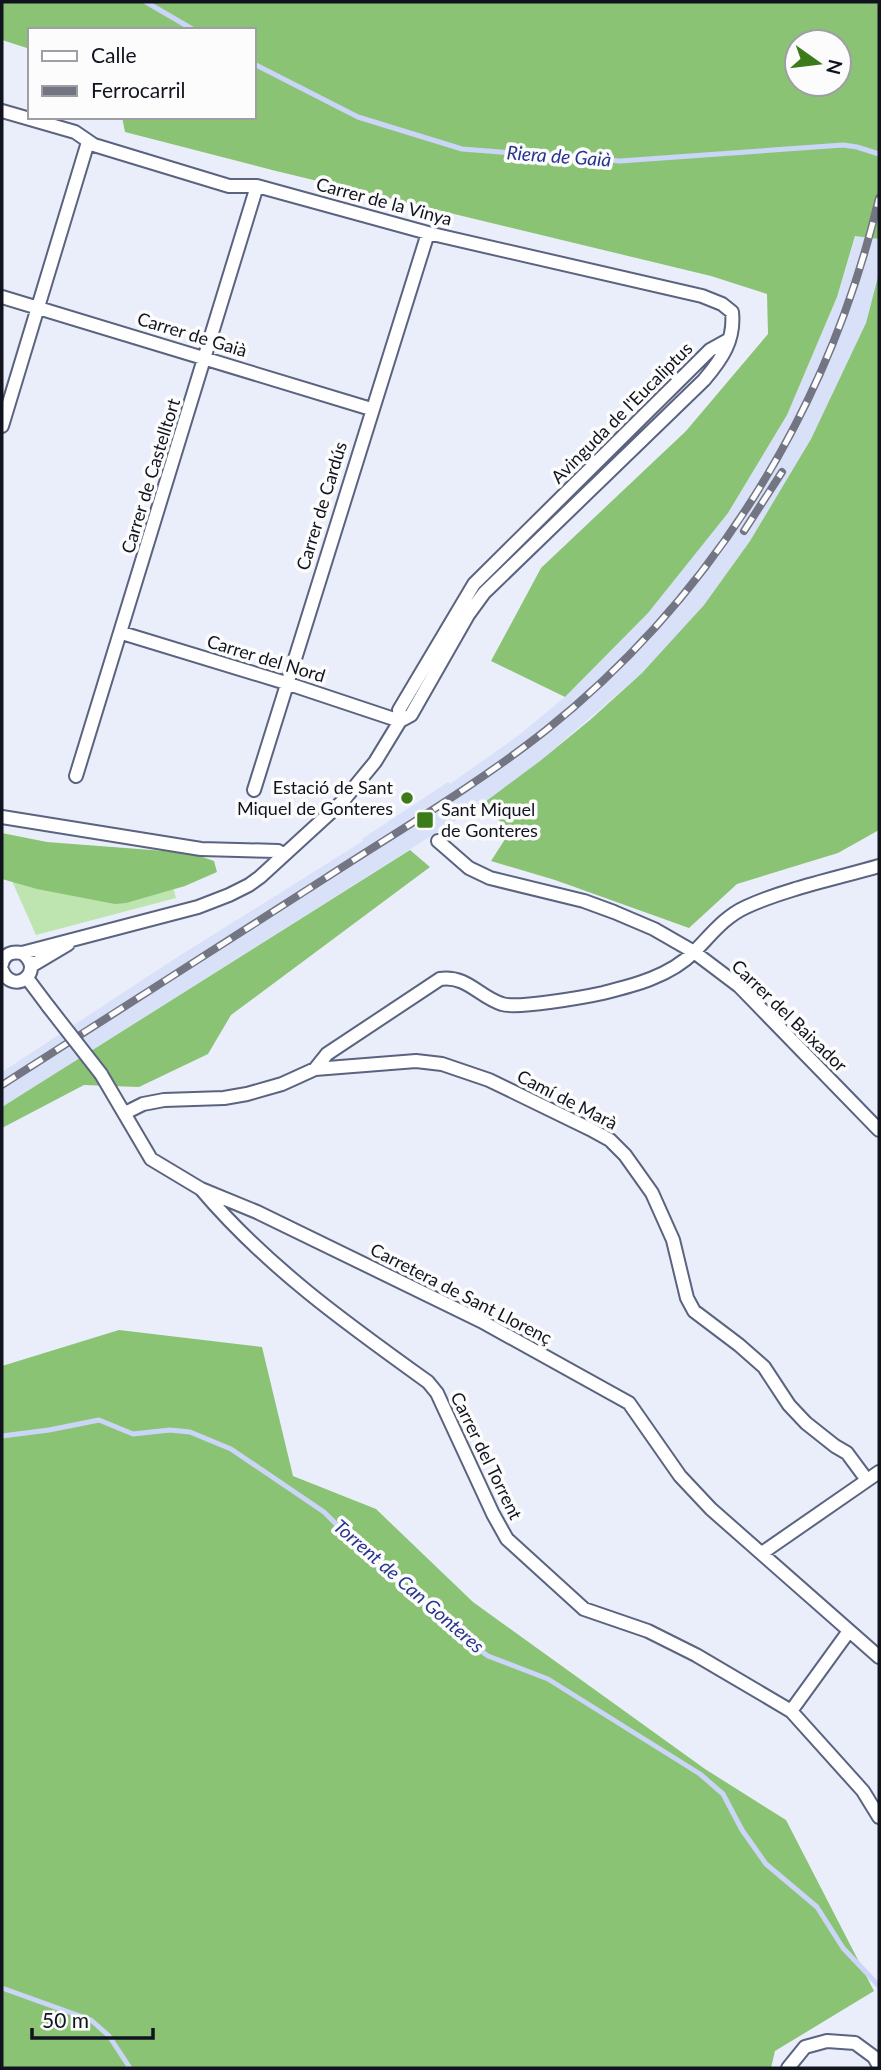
<svg xmlns="http://www.w3.org/2000/svg" width="881" height="2070" font-family="Lato,sans-serif">
<rect width="100%" height="100%" fill="#eaeefb"/>
<path fill="#d9e1f9" d="M 856,235 L 879,239 L 879,273 L 866,323 L 811,439 L 750,541 L 704,605 L 642,673 L 540,761 L 485,802 L 2,1107 L 2,1072 L 179,956 L 363,841 L 362,839 L 448,782 L 450,784 L 519,735 L 565,697 L 648,613 L 728,513 L 787,415 L 837,297 Z"/>
<path fill="#bee4b0" d="M 170,876 L 176,898 L 36,935 L 12,881 L 21,879 Z"/>
<path fill="#8bc375" fill-rule="evenodd" d="M 2,2 L 879,2 L 879,239 L 855,236 L 837,297 L 787,415 L 728,513 L 648,613 L 565,697 L 491,661 L 541,568 L 686,431 L 768,334 L 767,294 L 711,276 L 272,170 L 125,132 L 122,117 L 254,117 L 254,30 L 30,30 L 30,49 L 2,40 ZM 839,42 L 839,84 L 797,84 L 797,42 Z
M 879,273 L 879,830 L 838,853 L 737,884 L 689,928 L 555,880 L 491,861 L 509,833 L 485,802 L 540,761 L 590,720 L 642,673 L 704,605 L 750,541 L 811,439 L 866,323 Z
M 2,833 L 47,842 L 191,853 L 214,861 L 217,872 L 185,886 L 126,903 L 115,904 L 37,889 L 2,879 Z
M 410,850 L 430,867 L 231,1015 L 208,1054 L 139,1087 L 84,1085 L 2,1128 L 2,1107 Z
M 119,1330 L 262,1347 L 293,1476 L 376,1509 L 473,1602 L 705,1769 L 786,1820 L 874,1991 L 775,2051 L 771,2068 L 2,2068 L 2,1366 Z"/>
<g fill="none" stroke-linecap="round" stroke-linejoin="round">
<path stroke="#cad5f7" stroke-width="5" d="M 146,2 L 194,30
M 254,64 L 358,117 L 462,149 L 620,161 L 843,145 L 857,147 L 879,154
M 2,1436 L 49,1430 L 99,1420 L 133,1434 L 170,1430 L 190,1432 L 231,1449 L 324,1512 L 348,1536 L 454,1631 L 488,1656 L 548,1679 L 700,1774 L 723,1794 L 742,1830 L 766,1864 L 817,1907 L 843,1948 L 879,1986
M 2,1988 L 91,2020 L 109,2036 L 130,2068"/>
<defs>
<path id="street" d="M 2,111 L 75,132 L 94,145 L 229,186 L 257,186 L 428,233 L 702,296 L 722,304 L 732,312 C 735,340 722,359 704,380 L 484,593 L 468,615 L 411,715 L 400,721 L 375,762 L 343,801 L 260,877 L 249,885 L 229,895 L 198,907 L 22,953 C 12,951 4,954 2,964
M 2,297 L 371,409
M 2,426 L 88,142
M 122,633 L 286,683 L 400,721
M 400,721 L 399,710 L 474,584 L 710,350 L 728,340
M 76,776 L 257,186
M 254,790 L 428,233
M 2,817 L 201,849 L 278,851 L 284,855
M 438,841 L 469,868 L 490,878 L 584,901 L 614,912 L 654,929 L 694,952 L 739,986 L 879,1130
M 31,966 L 68,944
M 2,970 C 13,997 47,971 22,953
M 27,978 L 48,1006
M 315,1069 L 327,1054 L 440,979 C 467,975 479,997 502,1004 C 517,1009 585,997 603,993 C 635,985 670,976 694,952 C 711,935 724,917 746,907 C 785,889 838,878 879,866
M 101,1074 L 151,1159 L 201,1189 L 257,1212 L 481,1321 L 629,1403 L 680,1476 L 711,1509 L 879,1657
M 125,1113 L 143,1104 L 164,1100 L 224,1098 L 247,1094 L 282,1084 L 315,1069 L 416,1061 L 442,1064 L 489,1080 L 590,1129 L 610,1140 L 625,1155 L 652,1193 L 673,1240 L 687,1298 L 694,1311 L 739,1345 L 764,1367 L 789,1405 L 806,1423 L 835,1446 L 847,1453 L 867,1480
M 201,1189 C 266,1266 347,1324 428,1382 L 437,1393 L 493,1514 L 507,1539 L 584,1609 L 648,1631 L 696,1655 L 791,1711 L 863,1791 L 879,1817
M 762,1553 L 879,1472
M 791,1711 L 849,1631
M 788,2068 L 805,2047 L 827,2041 L 855,2043 L 874,2057 L 879,2066"/>
</defs>
<use href="#street" stroke="#5a637f" stroke-width="16"/>
<use href="#street" stroke="#fff" stroke-width="12"/>
<defs>
<path id="rail" d="M 744,531 L 782,472
M 2,1085 C 109,1016 217,948 324,879 C 398,831 475,786 545,731 C 713,597 830,407 879,198"/>
</defs>
<use href="#rail" stroke="#737682" stroke-width="8"/>
<use href="#rail" stroke="#fcfcfc" stroke-width="5" stroke-dasharray="16" stroke-linecap="butt"/>
<defs>
<path id="street-bridge" d="M 48,1006 L 101,1074"/>
</defs>
<use href="#street-bridge" stroke="#5a637f" stroke-width="16" stroke-linecap="butt"/>
<use href="#street-bridge" stroke="#fff" stroke-width="12"/>
</g>
<g fill="#3b7b19" stroke="#fcfcfc" stroke-width="2.5">
<circle cx="407" cy="798" r="7"/>
<rect x="416" y="811" width="18" height="18" rx="3.5"/>
</g>
<g text-anchor="middle" stroke-width="7" stroke-linejoin="round" paint-order="stroke">
<g font-size="18" fill="#11141f" stroke="#fcfcfc">
<text transform="translate(384 202) rotate(15)" y="6">Carrer de la Vinya</text>
<text transform="translate(192 335) rotate(17)" y="6">Carrer de Gaià</text>
<text transform="translate(622 413) rotate(-45)" y="6">Avinguda de l'Eucaliptus</text>
<text transform="translate(151 476) rotate(-73)" y="6">Carrer de Castelltort</text>
<text transform="translate(322 506) rotate(-73)" y="6">Carrer de Cardús</text>
<text transform="translate(266 659) rotate(17)" y="6">Carrer del Nord</text>
<text transform="translate(789 1016) rotate(44)" y="6">Carrer del Baixador</text>
<text transform="translate(567 1100) rotate(27)" y="6">Camí de Marà</text>
<text transform="translate(461 1294) rotate(27)" y="6">Carretera de Sant Llorenç</text>
<text transform="translate(486 1456) rotate(64)" y="6">Carrer del Torrent</text>
</g>
<g font-size="18" fill="#11141f" stroke="#fcfcfc" text-anchor="end">
<text x="393" y="794">Estació de Sant<tspan x="393" dy="21">Miquel de Gonteres</tspan></text>
<text x="441" y="816" text-anchor="start">Sant Miquel<tspan x="441" dy="21">de Gonteres</tspan></text>
</g>
<g font-size="19" font-style="italic" fill="#273591" stroke="#fcfcfc">
<text transform="translate(559 156) rotate(4)" y="7">Riera de Gaià</text>
<text transform="translate(409 1586) rotate(41)" y="7">Torrent de Can Gonteres</text>
</g>
</g>
<rect width="881" height="2070" fill="none" stroke="#11141f" stroke-width="7"/>
<rect x="28" y="28" width="228" height="91" fill="#fcfcfc" stroke="#9e9fa4" stroke-width="2"/>
<rect x="42" y="51" width="35" height="10" fill="#ffffff" stroke="#9e9fa4" stroke-width="2"/>
<text x="91" y="63" font-size="21" fill="#11141f">Calle</text>
<rect x="42" y="86" width="35" height="10" fill="#737682" stroke="#9e9fa4" stroke-width="2"/>
<text x="91" y="98" font-size="21" fill="#11141f">Ferrocarril</text>
<g transform="translate(818 63) rotate(104)"><circle r="33" fill="#fcfcfc" stroke="#9e9fa4" stroke-width="2"/>
<path d="M0-5L12 26L0 18L-12 26Z" fill="#3b7b19"/>
<text y="-10" font-size="19" font-weight="bold" text-anchor="middle" fill="#11141f">N</text>
</g>
<path d="M32 2028v10h121v-10" fill="none" stroke="#11141f" stroke-width="3.5"/>
<text x="42" y="2028" font-size="21" fill="#11141f" stroke="#fcfcfc" stroke-width="5" paint-order="stroke">50 m</text>
</svg>
